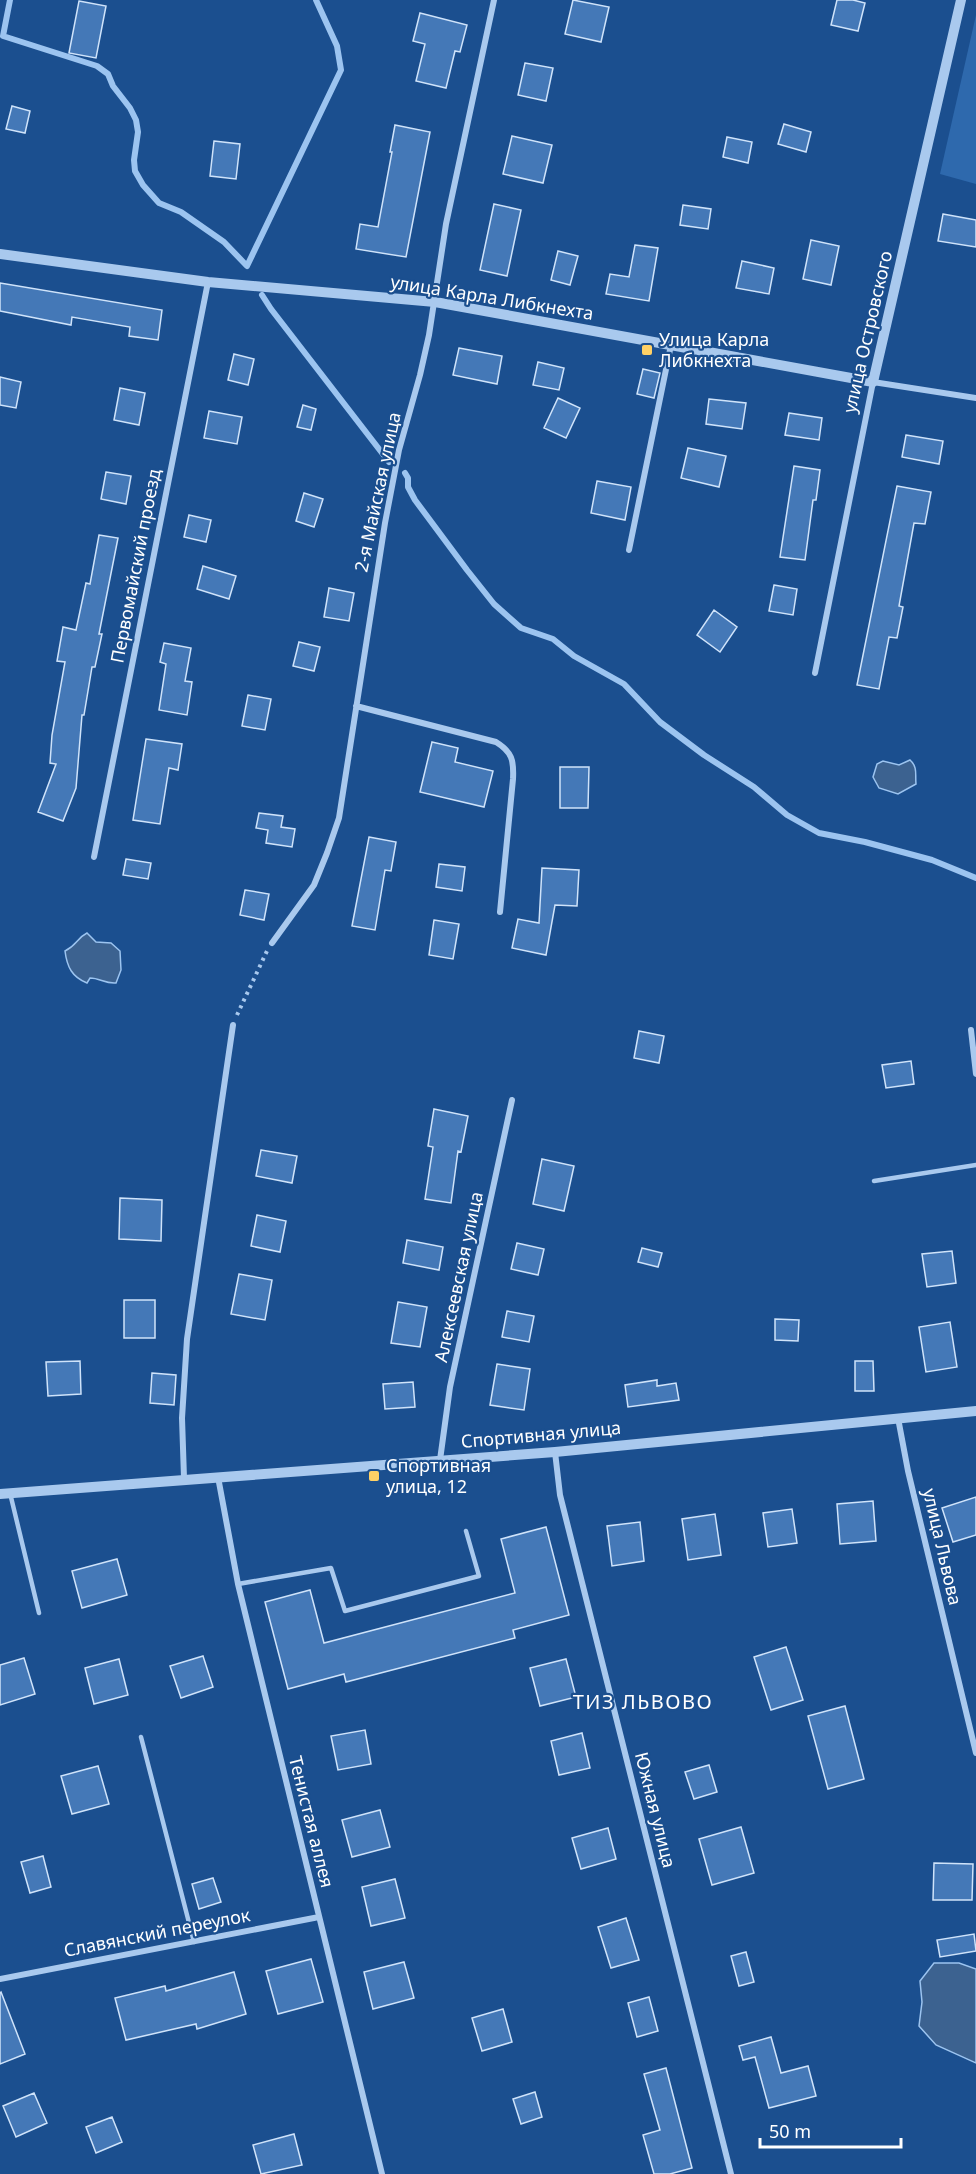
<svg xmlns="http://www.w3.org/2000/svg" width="976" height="2174" font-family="'Noto Sans',sans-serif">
<rect width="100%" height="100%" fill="#1b4f8f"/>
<path fill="#2e69ad" d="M 976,15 L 976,184 L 940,174 Z"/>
<path fill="#3c6290" stroke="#9cc4f0" stroke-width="1.5" d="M 910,760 C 918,767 915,775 916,784 L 898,794 L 879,788 L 873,777 L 877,764 L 883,761 L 899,765 Z
M 87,933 L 96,942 L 111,943 L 120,951 L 121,970 L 116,983 C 105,984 100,978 90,978 L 87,983 C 72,977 67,967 65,951 C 77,945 77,938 87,933 Z
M 934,1963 L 959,1963 L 976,1969 L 976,2063 L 936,2045 L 919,2026 L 922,2002 L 920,1981 Z"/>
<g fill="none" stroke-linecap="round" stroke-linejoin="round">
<path stroke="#9cc4f0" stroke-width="6" d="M 10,0 L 3,36 L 97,66 L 108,74 L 113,86 L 130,108 L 136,120 L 138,132 L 134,160 L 135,171 L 143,185 L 159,203 L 181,212 L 224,242 L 247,266 L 341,70 L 337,46 L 316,0
M 262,295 L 271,309 L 389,462
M 405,473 L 408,478 L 408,487 L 415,500 L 467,570 L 494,604 L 521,628 L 553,639 L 574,656 L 624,684 L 660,722 L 704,755 L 754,787 L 787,815 L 819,833 L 865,842 L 932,860 L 976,878"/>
</g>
<path fill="#4478b7" stroke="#cfe3fa" stroke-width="1.5" d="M 573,0 L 609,7 L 601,42 L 565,34 Z
M 837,0 L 853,0 L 865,3 L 858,31 L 831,25 Z
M 79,1 L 106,6 L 96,58 L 69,53 Z
M 420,13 L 467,25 L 460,52 L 455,51 L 446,88 L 416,81 L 425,44 L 413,41 Z
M 525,63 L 553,68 L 546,101 L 518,95 Z
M 12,106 L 30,111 L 25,133 L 6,129 Z
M 784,124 L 811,132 L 806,152 L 778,144 Z
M 395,125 L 430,132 L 406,257 L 356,249 L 360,224 L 378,227 L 392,152 L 390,152 Z
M 512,136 L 552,145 L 543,183 L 503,174 Z
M 727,137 L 752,142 L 748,163 L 723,157 Z
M 214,141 L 240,144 L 236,179 L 210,176 Z
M 494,204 L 521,210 L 507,276 L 480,270 Z
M 683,205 L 711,209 L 708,229 L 680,225 Z
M 943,214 L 976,220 L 976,247 L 938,241 Z
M 811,240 L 839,246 L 831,285 L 803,279 Z
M 635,245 L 658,248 L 649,301 L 606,294 L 610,274 L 629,277 Z
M 558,251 L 578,256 L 570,285 L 551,280 Z
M 742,261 L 774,268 L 769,294 L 736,288 Z
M 0,283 L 162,310 L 158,340 L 129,336 L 130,327 L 72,317 L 71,325 L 0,311 Z
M 459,348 L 502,356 L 497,384 L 453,375 Z
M 234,354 L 254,359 L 248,385 L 228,380 Z
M 538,362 L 564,368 L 559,390 L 533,385 Z
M 643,369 L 660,373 L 654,398 L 637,394 Z
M 0,377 L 21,382 L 16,408 L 0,405 Z
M 120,388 L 145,393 L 139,425 L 114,420 Z
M 558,398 L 580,408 L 566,438 L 544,428 Z
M 709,399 L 746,403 L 742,429 L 706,424 Z
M 303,405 L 316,409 L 311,430 L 297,427 Z
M 209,411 L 242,417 L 237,444 L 204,438 Z
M 789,413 L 822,418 L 819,440 L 785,435 Z
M 906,435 L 943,441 L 939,464 L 902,457 Z
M 688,448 L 726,456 L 719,487 L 681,478 Z
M 794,466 L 820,470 L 816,500 L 813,500 L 805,560 L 780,557 Z
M 106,472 L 131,476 L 126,504 L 101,499 Z
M 597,481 L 631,487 L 625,520 L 591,513 Z
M 897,486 L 931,492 L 925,524 L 914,523 L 899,606 L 903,607 L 897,638 L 889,637 L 879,689 L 857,685 Z
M 304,493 L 323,499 L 314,527 L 296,521 Z
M 189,515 L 211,520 L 206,542 L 184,537 Z
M 99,535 L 118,538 L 99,634 L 102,634 L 95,667 L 92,667 L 84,715 L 82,715 L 76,788 L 63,821 L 38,812 L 56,764 L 50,763 L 52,735 L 65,662 L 57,661 L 63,627 L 76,630 L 86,583 L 90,584 Z
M 203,566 L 236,576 L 229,599 L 197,589 Z
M 774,585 L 797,589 L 793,615 L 769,611 Z
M 329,588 L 354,593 L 349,621 L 324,617 Z
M 714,610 L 737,627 L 720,652 L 697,635 Z
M 299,642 L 320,647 L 314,671 L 293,666 Z
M 164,643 L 191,648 L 185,681 L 192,682 L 187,715 L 159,710 L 166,664 L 160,662 Z
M 248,695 L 271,699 L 265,730 L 242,726 Z
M 146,739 L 182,744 L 178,770 L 169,768 L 160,824 L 133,820 Z
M 432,742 L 458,748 L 455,762 L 493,771 L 484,807 L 420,792 Z
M 560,767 L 589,767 L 588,808 L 560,808 Z
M 259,813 L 283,816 L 281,827 L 295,829 L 292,847 L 266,843 L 268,830 L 256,828 Z
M 369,837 L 396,842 L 391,871 L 385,870 L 375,930 L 352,926 Z
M 126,859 L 151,863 L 148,879 L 123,875 Z
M 439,864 L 465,867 L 462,891 L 436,887 Z
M 542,868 L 579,870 L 577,906 L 555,905 L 546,955 L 512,948 L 518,919 L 539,923 Z
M 245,890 L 269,894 L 264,920 L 240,915 Z
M 434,920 L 459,924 L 453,959 L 429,955 Z
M 639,1031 L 664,1036 L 659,1063 L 634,1058 Z
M 911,1061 L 914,1084 L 886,1088 L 882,1065 Z
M 434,1109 L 468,1116 L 461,1152 L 458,1151 L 451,1203 L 425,1199 L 433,1147 L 428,1146 Z
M 261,1150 L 297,1156 L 292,1183 L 256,1176 Z
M 542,1159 L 574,1166 L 564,1211 L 533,1204 Z
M 120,1198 L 162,1200 L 161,1241 L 119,1239 Z
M 257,1215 L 286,1221 L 280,1252 L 251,1246 Z
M 407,1240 L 443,1247 L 439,1270 L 403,1263 Z
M 517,1243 L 544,1249 L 538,1275 L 511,1269 Z
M 642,1248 L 662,1253 L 658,1267 L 638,1262 Z
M 952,1251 L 956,1283 L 927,1287 L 922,1254 Z
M 239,1274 L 272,1280 L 265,1320 L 231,1314 Z
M 124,1300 L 155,1300 L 155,1338 L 124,1338 Z
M 398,1302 L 427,1307 L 420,1347 L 391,1343 Z
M 507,1311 L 534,1316 L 529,1342 L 502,1337 Z
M 775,1319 L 799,1320 L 798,1341 L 775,1340 Z
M 950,1322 L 957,1367 L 926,1372 L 919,1327 Z
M 80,1361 L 81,1394 L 48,1396 L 46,1362 Z
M 855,1361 L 873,1361 L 874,1391 L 855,1391 Z
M 497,1364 L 530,1369 L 524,1410 L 490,1405 Z
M 152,1373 L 176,1375 L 174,1405 L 150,1403 Z
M 657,1380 L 657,1386 L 676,1383 L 679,1400 L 628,1407 L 625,1385 Z
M 413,1382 L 415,1407 L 385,1409 L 383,1384 Z
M 976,1497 L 976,1535 L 953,1542 L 942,1508 Z
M 873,1501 L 876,1541 L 840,1544 L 837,1504 Z
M 792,1509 L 797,1543 L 768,1547 L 763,1513 Z
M 715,1514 L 721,1555 L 688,1560 L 682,1519 Z
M 640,1522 L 644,1561 L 612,1566 L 607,1526 Z
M 546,1527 L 569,1615 L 513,1630 L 515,1638 L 346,1682 L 344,1674 L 288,1689 L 265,1602 L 310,1590 L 324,1643 L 515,1593 L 501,1539 Z
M 117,1559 L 127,1595 L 82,1608 L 72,1571 Z
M 786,1647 L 803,1700 L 771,1710 L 754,1657 Z
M 203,1656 L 213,1687 L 181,1698 L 170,1666 Z
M 24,1658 L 35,1694 L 0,1705 L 0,1665 Z
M 119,1659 L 128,1695 L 94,1704 L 85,1668 Z
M 566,1659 L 576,1697 L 540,1706 L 530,1668 Z
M 845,1706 L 864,1779 L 828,1789 L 808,1716 Z
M 365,1730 L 371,1764 L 338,1770 L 331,1736 Z
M 582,1733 L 590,1768 L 559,1775 L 551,1741 Z
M 709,1765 L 717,1792 L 694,1799 L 685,1772 Z
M 98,1766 L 109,1804 L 72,1814 L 61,1776 Z
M 380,1810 L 390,1847 L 352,1857 L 342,1820 Z
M 741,1827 L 754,1873 L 712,1885 L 699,1839 Z
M 608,1828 L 616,1859 L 581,1869 L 572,1838 Z
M 43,1856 L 51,1887 L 30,1893 L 21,1862 Z
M 934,1863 L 973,1864 L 972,1900 L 933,1900 Z
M 213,1878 L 221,1902 L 199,1909 L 192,1884 Z
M 395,1879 L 405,1918 L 371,1926 L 362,1887 Z
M 626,1918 L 639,1960 L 611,1968 L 598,1927 Z
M 974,1934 L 976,1951 L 940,1957 L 937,1940 Z
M 746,1952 L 754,1982 L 739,1986 L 731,1956 Z
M 311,1959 L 323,2002 L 278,2014 L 266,1971 Z
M 404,1962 L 414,1998 L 373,2009 L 364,1972 Z
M 234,1972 L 246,2014 L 197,2029 L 196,2024 L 126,2040 L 115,1998 L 165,1986 L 166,1991 Z
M 1,1992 L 25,2054 L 0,2064 L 0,1993 Z
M 649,1997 L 658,2031 L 637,2037 L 628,2003 Z
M 503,2009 L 512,2042 L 482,2051 L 472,2018 Z
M 771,2037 L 781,2073 L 808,2066 L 816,2096 L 769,2108 L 755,2057 L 743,2060 L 739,2046 Z
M 666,2068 L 692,2168 L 670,2174 L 654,2174 L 643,2135 L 660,2130 L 644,2074 Z
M 535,2092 L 542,2117 L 521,2124 L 513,2099 Z
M 34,2093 L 47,2123 L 16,2137 L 3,2106 Z
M 112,2117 L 122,2142 L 96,2153 L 86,2127 Z
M 294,2134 L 302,2165 L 261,2174 L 253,2145 Z"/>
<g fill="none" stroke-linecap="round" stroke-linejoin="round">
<path stroke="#a9c9ee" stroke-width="4" stroke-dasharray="3 4.5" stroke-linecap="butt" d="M 237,1015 L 267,951"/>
<path stroke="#a9c9ee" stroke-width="4.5" d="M 874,1181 L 976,1165
M 10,1493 L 39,1613
M 238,1584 L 331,1568 L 345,1611 L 479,1576 L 466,1531
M 141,1737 L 194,1942"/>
<path stroke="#a9c9ee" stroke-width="6" d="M 629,550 L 671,345
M 815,673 L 873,382 L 976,398
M 356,706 L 496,742 C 512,752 514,760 513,779 L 500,912
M 94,857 L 208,282
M 272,943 L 314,885 L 327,853 L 339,818 L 385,523 L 399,450 L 420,375 L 429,335 L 446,224 L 494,0
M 971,1030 L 976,1074
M 898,1418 L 908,1471 L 976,1753
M 555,1452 L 560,1495 L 731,2174
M 440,1460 L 450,1387 L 512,1100
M 218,1477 L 238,1584 L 382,2174
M 184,1478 L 182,1418 L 187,1339 L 233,1025
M 0,1979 L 319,1917"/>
<path stroke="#a9c9ee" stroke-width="10" d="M 0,254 L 208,282 L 435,302 L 873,382 L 961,0
M 0,1494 L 555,1452 L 976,1411"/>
</g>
<g fill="#ffd166" stroke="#1b4f8f" stroke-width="2">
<rect x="641" y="344" width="12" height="12" rx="3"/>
<rect x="368" y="1470" width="12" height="12" rx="3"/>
</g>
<g text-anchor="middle" stroke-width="4.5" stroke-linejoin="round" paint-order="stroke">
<g font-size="18" fill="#fff" stroke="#1b4f8f">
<text transform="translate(492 298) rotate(9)" y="6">улица Карла Либкнехта</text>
<text transform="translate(868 332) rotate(-77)" y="6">улица Островского</text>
<text transform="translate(378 492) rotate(-78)" y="6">2-я Майская улица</text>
<text transform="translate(136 566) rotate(-79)" y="6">Первомайский проезд</text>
<text transform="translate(459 1277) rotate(-78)" y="6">Алексеевская улица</text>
<text transform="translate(541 1435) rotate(-5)" y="6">Спортивная улица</text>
<text transform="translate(942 1547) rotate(77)" y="6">улица Львова</text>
<text transform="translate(655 1810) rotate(76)" y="6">Южная улица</text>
<text transform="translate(311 1822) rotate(76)" y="6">Тенистая аллея</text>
<text transform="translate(157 1933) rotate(-11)" y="6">Славянский переулок</text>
</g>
<g font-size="18" fill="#fff" stroke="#1b4f8f" text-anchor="start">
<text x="659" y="346">Улица Карла<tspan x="659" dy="21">Либкнехта</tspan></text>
<text x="386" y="1472">Спортивная<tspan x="386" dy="21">улица, 12</tspan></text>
</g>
<g font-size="20" letter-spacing="1.5" fill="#fff" stroke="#1b4f8f">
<text x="643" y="1709">ТИЗ ЛЬВОВО</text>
</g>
</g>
<path d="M760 2138v9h141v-9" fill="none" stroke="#ffffff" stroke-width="3"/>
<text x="769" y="2138" font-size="18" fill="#ffffff" stroke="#1b4f8f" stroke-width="4.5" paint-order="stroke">50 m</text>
</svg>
